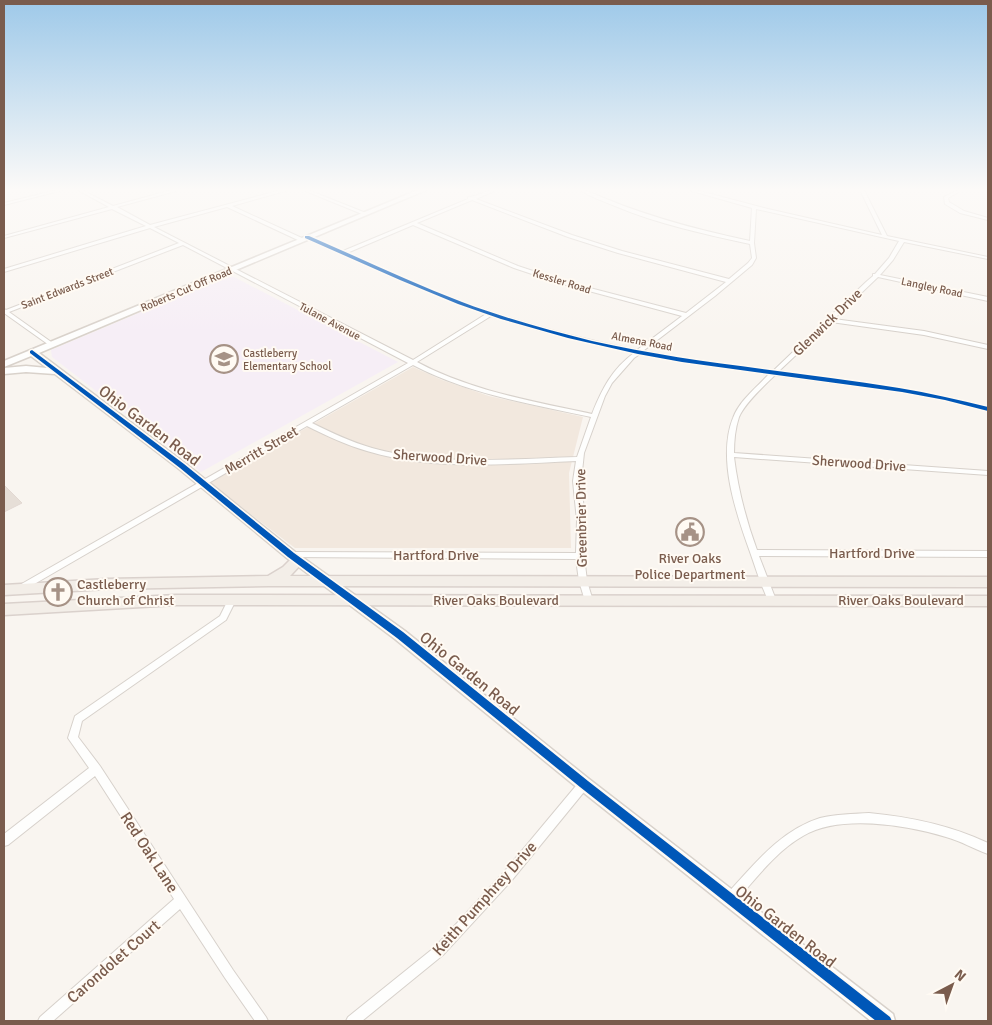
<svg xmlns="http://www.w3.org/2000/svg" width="992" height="1025" font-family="Signika,sans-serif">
<rect width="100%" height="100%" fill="#f9f5f0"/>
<path fill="#f2e8de" d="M 413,367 L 442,380 L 489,396 L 583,417 L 569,473 L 571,548 L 295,548 L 210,483 Z"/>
<path fill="#f6eef6" d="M 234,277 L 398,362 L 201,472 L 52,357 L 51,350 L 222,278 Z"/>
<path fill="#e6ded7" stroke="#e2d8d2" d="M 4,485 L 22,503 L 4,512 Z"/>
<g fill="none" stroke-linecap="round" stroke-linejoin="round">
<defs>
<path id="street" d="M 57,190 L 63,190 L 4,205 L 4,203 Z
M 78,190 L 82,190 L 113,206 L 172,190 L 177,190 L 176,191 L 117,207 L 150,225 L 281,190 L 286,190 L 285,191 L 232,206 L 304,239 L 304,241 L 300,241 L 227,207 L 154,227 L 413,360 L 486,314 L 419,288 L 305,238 L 305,236 L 309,236 L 343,251 L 468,199 L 468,197 C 478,197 485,190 495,190 L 494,191 L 476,199 L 572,235 L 622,251 L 729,279 L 748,263 L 752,258 L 750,244 C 704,234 658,224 615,206 C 603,201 590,197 580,190 L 585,190 C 638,214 693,229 750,241 L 752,208 L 692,191 L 691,190 L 696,190 L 768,209 L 882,235 L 860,190 L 864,190 L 887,236 L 988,257 L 988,259 L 904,242 L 893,260 L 880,275 L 988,297 L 988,301 L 878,277 L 834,319 L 924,331 L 988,345 L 988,349 L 924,335 L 831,322 L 779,371 C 849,380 919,390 988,407 L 988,411 L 945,400 L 902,392 L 775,375 C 764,386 745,403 739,417 C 735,429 734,441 734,453 L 988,471 L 988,475 L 734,457 C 738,489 746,520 757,550 L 988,551 L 988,557 L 759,556 L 776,600 L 775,602 L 772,603 L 769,602 C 761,586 756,569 750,552 C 736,513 717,458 733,418 C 739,401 757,387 769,374 L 682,362 L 640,354 L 634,358 L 612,383 L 605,396 L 584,453 L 581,481 L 585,521 L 584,556 L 587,581 L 593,601 L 592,603 L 589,604 L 586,603 L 585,601 L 579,581 L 576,559 L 288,557 L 287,555 L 288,553 L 291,552 L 576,553 L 577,521 L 573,481 L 576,461 C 507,464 434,471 367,451 C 346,445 327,436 307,426 L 24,590 L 18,590 L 17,588 L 18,586 L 408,363 L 183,245 L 9,312 L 54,344 L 51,346 L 49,345 L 4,313 L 4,309 L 6,310 L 179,243 L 150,228 L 4,272 L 4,269 L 146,226 L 112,209 L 4,238 L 4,236 L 109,207 ZM 472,200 L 568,237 L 618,253 L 726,282 L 686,313 L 563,281 L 518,266 L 417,223 ZM 756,209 L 899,241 L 889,258 L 875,274 L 873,274 L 873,276 L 866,282 L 773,371 L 682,358 L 643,351 L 715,296 L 752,265 L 756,258 L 754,243 ZM 413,225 L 514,268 L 559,283 L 682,316 L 637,350 C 586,340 535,327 485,310 C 438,294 392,273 347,253 ZM 491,316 L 546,332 L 634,353 C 612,369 602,389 592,414 C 533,401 471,391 417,362 ZM 413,365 C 468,394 531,404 591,417 L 577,457 C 512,459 435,466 372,448 C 351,442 332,433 312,423 Z
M 303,190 L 308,190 L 366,213 L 362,214 Z
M 958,190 L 962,190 L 948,198 L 949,202 L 964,211 L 988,218 L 988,220 L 960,213 L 945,204 L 944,197 Z
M 232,597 L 235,598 L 236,600 L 226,620 L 82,721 L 78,737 L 100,766 L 233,970 L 266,1017 L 268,1021 L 255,1021 L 225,978 L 180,909 L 53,1021 L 38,1021 L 40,1017 L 174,899 L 95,776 L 8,845 L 4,846 L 4,834 L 89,768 L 68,738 L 75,716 L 220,616 L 229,598 Z
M 584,779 L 588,781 L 589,784 L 588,787 L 512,880 L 443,955 L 362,1021 L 346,1021 L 348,1017 L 435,947 L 504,872 L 580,781 Z
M 869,813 C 911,817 950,825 988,843 L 988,854 C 974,849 961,841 946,837 C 906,825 840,814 803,836 C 775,852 755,880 734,903 L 730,905 L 726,903 L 724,899 L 726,895 C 754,865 779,831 820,818 C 836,814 853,814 869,813 Z"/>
<path id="secondary" d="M 418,190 L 426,190 L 39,353 L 186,464 L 295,552 L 405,631 L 589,779 L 893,1014 L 895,1021 L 871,1021 L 579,789 L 395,639 L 287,558 L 178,468 L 55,374 L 26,372 L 4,374 L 4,368 L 26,366 L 47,368 L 31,356 L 4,367 L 4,361 Z"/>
<path id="primary" d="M 298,555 L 303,557 L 305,560 L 290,576 L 988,577 L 988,587 L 269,586 L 107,589 L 4,595 L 4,585 L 107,579 L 268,576 L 283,567 L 293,557 Z
M 176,595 L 988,596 L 988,606 L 176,605 L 4,615 L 4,604 Z"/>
</defs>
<use href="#street" stroke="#d7d1cb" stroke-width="2"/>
<use href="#secondary" stroke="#d9d2cb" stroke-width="3"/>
<use href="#primary" stroke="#dad1cc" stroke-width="3"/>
<use href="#street" fill="#fefefd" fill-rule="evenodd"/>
<use href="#secondary" fill="#fefefd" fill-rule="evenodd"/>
<use href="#primary" fill="#f3eee8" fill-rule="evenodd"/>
<defs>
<path id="cycleway" d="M 305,236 L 309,236 C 360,258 410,282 462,302 C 504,318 548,330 592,341 C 694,364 797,371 899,388 C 929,393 959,400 988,407 L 988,411 L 945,400 L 902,392 L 682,362 L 638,354 L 568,338 L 501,319 L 458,304 L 400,280 L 305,238 Z
M 32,350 L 184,464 L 294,553 L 403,632 L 588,781 L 890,1017 L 892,1021 L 876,1021 L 580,787 L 397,638 L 288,557 L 180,468 L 30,353 L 30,351 Z"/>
</defs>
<use href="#cycleway" stroke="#fffaf3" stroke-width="3"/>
<use href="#cycleway" fill="#0057b8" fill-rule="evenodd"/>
</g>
<linearGradient id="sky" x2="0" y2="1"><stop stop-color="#9ec9e9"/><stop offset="0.57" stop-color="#fcfaf8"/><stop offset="1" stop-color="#fcfaf8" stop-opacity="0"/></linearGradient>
<rect width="992" height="333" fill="url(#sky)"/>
<defs>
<symbol id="school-ring" viewBox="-11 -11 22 22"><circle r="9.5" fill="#fffaf3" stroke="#a69286" stroke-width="1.5"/><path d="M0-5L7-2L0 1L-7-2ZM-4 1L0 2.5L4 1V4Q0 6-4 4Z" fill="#a69286"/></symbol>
<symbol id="civic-ring" viewBox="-11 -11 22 22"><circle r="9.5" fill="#fffaf3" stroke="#a69286" stroke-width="1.5"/><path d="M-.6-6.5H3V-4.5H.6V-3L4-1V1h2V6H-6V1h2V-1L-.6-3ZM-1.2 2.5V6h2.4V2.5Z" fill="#a69286"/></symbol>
<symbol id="church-ring" viewBox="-11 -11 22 22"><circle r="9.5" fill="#fffaf3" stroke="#a69286" stroke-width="1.5"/><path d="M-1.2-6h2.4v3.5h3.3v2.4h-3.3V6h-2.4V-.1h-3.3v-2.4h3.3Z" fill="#a69286"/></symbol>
</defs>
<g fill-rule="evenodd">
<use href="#school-ring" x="208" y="343" width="32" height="32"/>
<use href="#civic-ring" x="674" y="516" width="32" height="32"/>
<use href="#church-ring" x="42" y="576" width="32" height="32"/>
</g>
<g text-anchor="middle" stroke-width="4" stroke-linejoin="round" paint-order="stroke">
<g font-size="11" fill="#7a5c4d" stroke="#fffaf3">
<text transform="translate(562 281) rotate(17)" y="4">Kessler Road</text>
<text transform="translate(932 287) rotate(12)" y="4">Langley Road</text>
<text transform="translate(67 288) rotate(-21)" y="4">Saint Edwards Street</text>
<text transform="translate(186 289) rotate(-23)" y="4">Roberts Cut Off Road</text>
<text transform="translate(330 321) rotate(28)" y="4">Tulane Avenue</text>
<text transform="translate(642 341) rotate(11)" y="4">Almena Road</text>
</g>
<g font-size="11" fill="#7a5c4d" stroke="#fffaf3" text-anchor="start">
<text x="243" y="357">Castleberry<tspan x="243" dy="13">Elementary School</tspan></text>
</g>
<g font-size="14" fill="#7a5c4d" stroke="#fffaf3">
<text transform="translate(827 322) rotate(-44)" y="5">Glenwick Drive</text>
<text transform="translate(261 450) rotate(-30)" y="5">Merritt Street</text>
<text transform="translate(440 457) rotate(4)" y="5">Sherwood Drive</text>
<text transform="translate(859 463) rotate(4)" y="5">Sherwood Drive</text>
<text transform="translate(581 518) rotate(-91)" y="5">Greenbrier Drive</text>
<text x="872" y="558">Hartford Drive</text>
<text x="436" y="560">Hartford Drive</text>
<text x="496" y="605">River Oaks Boulevard</text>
<text x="901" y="605">River Oaks Boulevard</text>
</g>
<g font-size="14" fill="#7a5c4d" stroke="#fffaf3">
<text x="690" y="563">River Oaks<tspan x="690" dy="16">Police Department</tspan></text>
<text x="77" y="589" text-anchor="start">Castleberry<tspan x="77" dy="16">Church of Christ</tspan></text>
</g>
<g font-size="16" fill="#7a5c4d" stroke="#fffaf3">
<text transform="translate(150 425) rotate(37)" y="6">Ohio Garden Road</text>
<text transform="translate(470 673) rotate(39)" y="6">Ohio Garden Road</text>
<text transform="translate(150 852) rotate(57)" y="6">Red Oak Lane</text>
<text transform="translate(484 898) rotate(-48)" y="6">Keith Pumphrey Drive</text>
<text transform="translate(786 926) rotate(38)" y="6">Ohio Garden Road</text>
<text transform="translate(113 961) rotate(-41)" y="6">Carondolet Court</text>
</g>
</g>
<rect width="992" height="1025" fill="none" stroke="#7a5c4d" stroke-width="10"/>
<g transform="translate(952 985) rotate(41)" stroke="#fffaf3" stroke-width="4" paint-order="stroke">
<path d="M0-4L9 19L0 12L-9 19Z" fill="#7a5c4d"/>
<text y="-8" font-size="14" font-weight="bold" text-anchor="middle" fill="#7a5c4d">N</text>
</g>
</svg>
